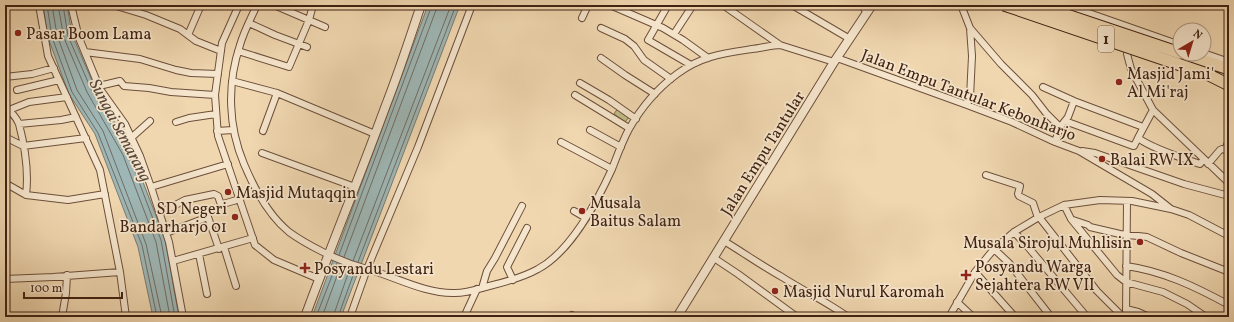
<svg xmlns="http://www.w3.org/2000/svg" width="1234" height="322" font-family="Vollkorn,serif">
<rect width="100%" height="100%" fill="#f0d7b0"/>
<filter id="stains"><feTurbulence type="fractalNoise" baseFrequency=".005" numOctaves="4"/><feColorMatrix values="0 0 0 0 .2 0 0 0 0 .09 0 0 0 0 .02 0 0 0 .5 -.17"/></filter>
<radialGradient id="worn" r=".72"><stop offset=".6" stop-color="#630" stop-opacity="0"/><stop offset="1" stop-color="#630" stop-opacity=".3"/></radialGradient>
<path fill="#bfbd87" stroke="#80704c" d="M 618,108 L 630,116 L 625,122 L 614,114 Z"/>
<path fill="#9eb7b6" stroke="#787b74" d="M 43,5 L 67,5 L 72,34 L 95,88 L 131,151 L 165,239 L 179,317 L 153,317 L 138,247 L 95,134 L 69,94 L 48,38 Z
M 428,5 L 460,5 L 341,317 L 312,317 Z"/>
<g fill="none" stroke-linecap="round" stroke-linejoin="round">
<path stroke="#6f6c64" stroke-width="1" d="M 47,5 L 52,37 L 72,92 L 98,133 L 142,245 L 157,317
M 52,5 L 57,35 L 77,90 L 103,131 L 146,244 L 162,317
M 58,5 L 64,38 L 87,92 L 123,155 L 156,242 L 170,317
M 63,5 L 68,36 L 91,89 L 128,153 L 161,240 L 175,317
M 339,255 L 432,5
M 344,257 L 436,10 L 437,5
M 353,261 L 451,5
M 358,262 L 456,5
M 316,317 L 337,263
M 322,317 L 341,265
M 333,317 L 350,268
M 338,317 L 355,270"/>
<defs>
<path id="minor" d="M 39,5 L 48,56 L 100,170 L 120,272 L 126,317
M 71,5 L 79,38 L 100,89 L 125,124 L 140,156 L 151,187 L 169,242 L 183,317
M 113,5 L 146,15 L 180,29 L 196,41 L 221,51
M 239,5 L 222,43 L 215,95 L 218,136 L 255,245 L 274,260 L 319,279
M 257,5 C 251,18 244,31 240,45 C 227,84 228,126 244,164 C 254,188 268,215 289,232 C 300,240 311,246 323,252 C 337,259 352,265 367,269 C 396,277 425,294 455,293 C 468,293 481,288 493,285 C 509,281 524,277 538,269 C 570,252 597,202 612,169 C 617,156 622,142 629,129 C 641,108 658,88 677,74 C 704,54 728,53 759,48 C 766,47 773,45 780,45
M 274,5 L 325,27
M 610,5 L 663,28 L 683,40 L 708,58
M 668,5 L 648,40 L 691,65
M 723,5 L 780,45 L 834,62
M 792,5 L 850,39
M 861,5 L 867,12
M 961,5 L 970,28 L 972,56 L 970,97 L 967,105
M 582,18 L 588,5
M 249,23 L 275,35 L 307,47
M 601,28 L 625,39 L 634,46 L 644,60 L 671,79
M 970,28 L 1001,64 L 1032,95 L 1046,113 L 1060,127
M 674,34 L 693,5
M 188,35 L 201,5
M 1129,45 L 1127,54 L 1131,69 L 1153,110 L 1229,183
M 238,51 L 289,67 L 309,20 L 313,5
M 85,52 L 140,59 L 176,70 L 191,73 L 218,74
M 601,58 L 625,75 L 655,94
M 837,58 L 967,105 L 1012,122 L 1055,142 L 1079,151 L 1152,194 L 1171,209
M 5,77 L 32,74 L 54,68
M 232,81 L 277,93 L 375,134
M 580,83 L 609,100 L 636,119
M 99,86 L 120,81 L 124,86 L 149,88 L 171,92 L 215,95
M 1043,87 L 1074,101 L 1143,127
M 17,90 L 59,80
M 575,95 L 629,128
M 5,108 C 12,112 16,117 19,124 L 61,120 L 76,117
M 9,110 L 29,102 L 67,97
M 1153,110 L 1138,138 C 1153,149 1182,158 1200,164 L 1204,159
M 1065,121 L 1133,146 L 1134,146 L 1138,138
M 176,122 L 189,118 L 216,114
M 19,124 C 25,147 29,171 26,195
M 590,130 L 621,147
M 217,131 L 233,130
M 263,131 L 277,93
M 5,137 L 23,146 L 86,138
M 131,138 L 150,121
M 561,142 L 612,169
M 1055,142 L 1060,127 L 1068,117 L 1074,101
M 1082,151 L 1095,153 L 1184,184 L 1229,196
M 1228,151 L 1225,150 L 1229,140
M 262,153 L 355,187
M 1208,164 L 1220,150 L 1222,149 L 1225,150
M 986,175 L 1020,186 L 1018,194 L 1019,196 L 1033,203 L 1038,218
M 5,183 L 26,195 L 68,200 L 105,194
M 151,187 L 228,164
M 1064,205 L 1071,219 L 1117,275 L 1126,282 L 1163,292 L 1187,304 L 1206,317
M 574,211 L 586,218
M 160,213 L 185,200 L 214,194 L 218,196 L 220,202 L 223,204 L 240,199
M 1039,217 L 1097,291 L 1123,317
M 1073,220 L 1088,225 L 1090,227 L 1120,234 L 1147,237 L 1181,253 L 1229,272
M 1014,232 L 1028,247 L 1087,317
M 166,233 L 208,217 L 219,249
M 724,241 C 744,253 762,266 782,277 C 804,291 827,302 848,317
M 224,247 L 236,286
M 994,249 L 1009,263 L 1051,317
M 199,254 L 207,294
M 714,258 L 738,274 L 797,317
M 173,261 L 253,238
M 1126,266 C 1163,271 1196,287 1229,305
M 975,272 L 1015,317
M 5,279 L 53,277 L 120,272
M 513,280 L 507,267 L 527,228
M 482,288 L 487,271 L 495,258 L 522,206
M 957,302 L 973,317
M 5,307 L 5,310
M 1126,309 L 1138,312 L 1149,317
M 572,315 L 575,317
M 62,317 L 66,293 L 67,275
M 350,317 L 367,269 L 418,147 L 472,5
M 464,317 L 477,289
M 949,317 L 975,272 L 994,249 L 1014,232 L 1039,217 L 1064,205 L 1100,200 L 1132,201 L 1171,209 L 1189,215 L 1229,236
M 1126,317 L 1127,201"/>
<path id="tertiary" d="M 1063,5 L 1180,46
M 1203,54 L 1229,63
M 305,317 C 331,246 360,176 386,105 C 399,72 410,38 421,5
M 677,317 L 834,62 L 872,5"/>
<path id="trunk" d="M 1183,54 L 1229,69
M 1207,74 L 1229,85"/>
</defs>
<use href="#minor" stroke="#6c4f3a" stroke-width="8"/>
<use href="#tertiary" stroke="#6c4f3a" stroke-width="10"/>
<use href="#trunk" stroke="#402212" stroke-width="13"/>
<use href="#minor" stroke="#f5e5cc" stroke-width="6"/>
<use href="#tertiary" stroke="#f5e5cc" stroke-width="8"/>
<use href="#trunk" stroke="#f0d7b0" stroke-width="11"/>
<defs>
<path id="trunk-bridge" d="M 1004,5 L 1207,74
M 1037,5 L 1180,53"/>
</defs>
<use href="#trunk-bridge" stroke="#402212" stroke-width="13" stroke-linecap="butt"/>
<use href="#trunk-bridge" stroke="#f0d7b0" stroke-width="11"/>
</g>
<g fill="#8f2418" stroke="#f5e5cc" stroke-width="1.5">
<circle cx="18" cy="33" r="4"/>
<circle cx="1119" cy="82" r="4"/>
<circle cx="1102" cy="159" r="4"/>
<circle cx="228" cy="192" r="4"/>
<circle cx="582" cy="211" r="4"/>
<circle cx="235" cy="217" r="4"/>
<circle cx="1140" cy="242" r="4"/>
<path d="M303 262h4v4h4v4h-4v4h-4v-4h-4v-4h4z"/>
<path d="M964 269h4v4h4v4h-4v4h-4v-4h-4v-4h4z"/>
<circle cx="775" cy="291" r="4"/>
</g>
<g text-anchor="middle" stroke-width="3.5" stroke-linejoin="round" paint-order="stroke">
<rect fill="#f5e5cc" stroke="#765c4a" stroke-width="1" x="1098" y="26" width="16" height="26" rx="3"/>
<g font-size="15" font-weight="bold" fill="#402212">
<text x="1106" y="44">1</text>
</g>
<g font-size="16" fill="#402212" stroke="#f5e5cc" text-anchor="start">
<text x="26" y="39">Pasar Boom Lama</text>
<text x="1127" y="79">Masjid Jami'<tspan x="1127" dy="18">Al Mi'raj</tspan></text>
<text x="1110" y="165">Balai RW IX</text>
<text x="236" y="198">Masjid Mutaqqin</text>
<text x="590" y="208">Musala<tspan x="590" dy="18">Baitus Salam</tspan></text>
<text x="227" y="214" text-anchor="end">SD Negeri<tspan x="227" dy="18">Bandarharjo 01</tspan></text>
<text x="1132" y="248" text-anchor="end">Musala Sirojul Muhlisin</text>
<text x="975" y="272">Posyandu Warga<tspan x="975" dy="18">Sejahtera RW VII</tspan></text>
<text x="314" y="274">Posyandu Lestari</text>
<text x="783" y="297">Masjid Nurul Karomah</text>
</g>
<g font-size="16" fill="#402212" stroke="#f5e5cc">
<text transform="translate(969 94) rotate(21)" y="6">Jalan Empu Tantular Kebonharjo</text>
<text transform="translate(762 153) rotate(-58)" y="6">Jalan Empu Tantular</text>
</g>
<g font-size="17" font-style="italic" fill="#58473b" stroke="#f5e5cc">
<text transform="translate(121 130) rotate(62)" y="6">Sungai Semarang</text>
</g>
</g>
<rect width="1234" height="322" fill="none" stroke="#f0d7b0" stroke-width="20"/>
<rect x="6" y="6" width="1222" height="310" fill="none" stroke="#402212" stroke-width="2"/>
<rect x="10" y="10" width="1214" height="302" fill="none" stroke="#402212"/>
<g transform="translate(1192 42) rotate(38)"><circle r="19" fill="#f5e5cc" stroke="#ad9782"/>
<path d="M0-3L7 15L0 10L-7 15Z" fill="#8f2418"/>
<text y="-6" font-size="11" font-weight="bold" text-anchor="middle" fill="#402212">N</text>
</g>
<path d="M24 292v6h98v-6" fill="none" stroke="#402212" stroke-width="2"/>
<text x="30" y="292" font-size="12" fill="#402212" stroke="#f5e5cc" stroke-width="3" paint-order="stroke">100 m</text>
<rect width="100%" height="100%" filter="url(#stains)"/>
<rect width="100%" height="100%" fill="url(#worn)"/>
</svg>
